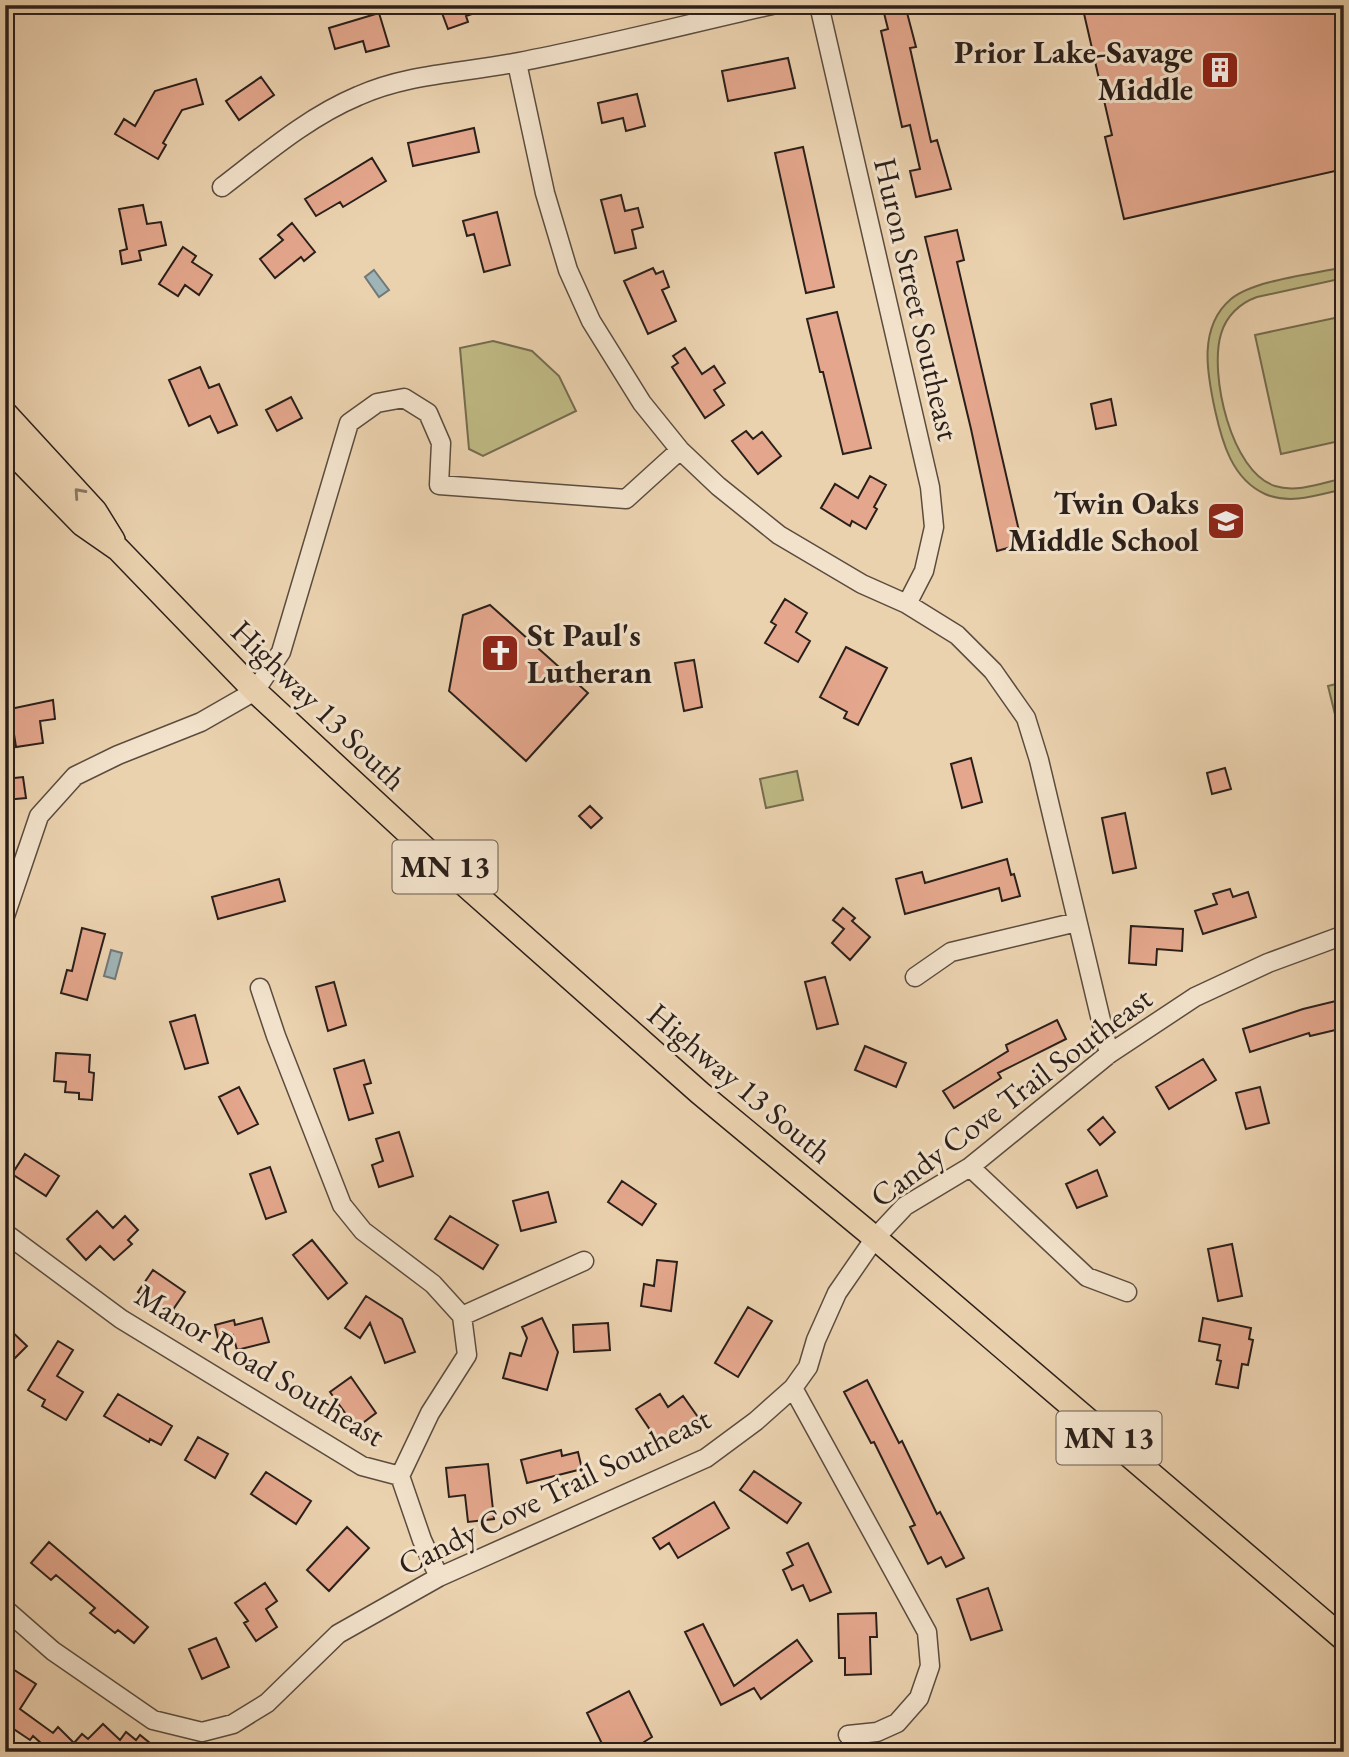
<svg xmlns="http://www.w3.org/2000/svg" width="1349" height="1757" font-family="'EB Garamond',serif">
<rect width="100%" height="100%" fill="#ebd2af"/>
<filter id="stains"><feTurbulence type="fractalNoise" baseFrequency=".00286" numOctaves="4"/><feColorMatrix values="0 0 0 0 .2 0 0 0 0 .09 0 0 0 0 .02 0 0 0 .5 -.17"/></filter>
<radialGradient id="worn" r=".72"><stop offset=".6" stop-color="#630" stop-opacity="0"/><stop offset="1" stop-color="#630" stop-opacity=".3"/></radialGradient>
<path fill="#bfba85" stroke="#756c50" stroke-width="2" d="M 1344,267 L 1344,278 L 1257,297 C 1240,303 1226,316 1221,334 C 1209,374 1231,472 1275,486 C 1297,493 1322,483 1344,478 L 1344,489 C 1318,495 1290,505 1265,494 C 1232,479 1222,442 1215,410 C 1207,373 1198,327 1231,299 C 1254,280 1314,274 1344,267 Z
M 1344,316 L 1344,440 L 1281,454 L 1255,335 Z
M 493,341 L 532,351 L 559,376 L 576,411 L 483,456 L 469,449 L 460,348 Z
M 1344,682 L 1344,751 L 1328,686 Z
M 797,771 L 803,800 L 766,808 L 760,779 Z"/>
<path fill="#9fb4b7" stroke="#717878" stroke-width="2" d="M 374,270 L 389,290 L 379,297 L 365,277 Z
M 111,950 L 122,953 L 115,979 L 104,976 Z"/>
<path fill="#e4a78d" stroke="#2b1f1a" stroke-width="2" d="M 439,5 L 492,5 L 492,7 L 466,16 L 468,22 L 448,29 Z
M 898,5 L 905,5 L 916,47 L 910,48 L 931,142 L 937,140 L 951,189 L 916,197 L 910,171 L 920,169 L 910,125 L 902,127 L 881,31 L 888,29 L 883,9 Z
M 1082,5 L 1344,5 L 1344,169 L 1124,219 L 1105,137 L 1112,135 Z
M 379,13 L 389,46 L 366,52 L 363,41 L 335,49 L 329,28 Z
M 788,58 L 795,88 L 728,101 L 722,71 Z
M 261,77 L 274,95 L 239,120 L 226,101 Z
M 196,79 L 203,104 L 182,110 L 163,143 L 166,145 L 158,159 L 115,134 L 124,119 L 135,126 L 155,91 Z
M 637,94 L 645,126 L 626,131 L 623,118 L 602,123 L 598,103 Z
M 474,128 L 479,152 L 413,166 L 408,143 Z
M 803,147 L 834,287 L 806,293 L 775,153 Z
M 372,158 L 386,181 L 343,207 L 340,202 L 316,216 L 305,199 Z
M 621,195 L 625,211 L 638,208 L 643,227 L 632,230 L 636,248 L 615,253 L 601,200 Z
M 143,205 L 147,224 L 161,222 L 166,245 L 139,251 L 141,260 L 122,264 L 120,251 L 127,249 L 119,209 Z
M 497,212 L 510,265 L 484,272 L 474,234 L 467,236 L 463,221 Z
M 292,223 L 315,252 L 304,261 L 301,257 L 275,278 L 260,259 L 283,240 L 278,235 Z
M 957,230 L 964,260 L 957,262 L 1022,544 L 997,551 L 971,429 L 925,237 Z
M 183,247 L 196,256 L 192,262 L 212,275 L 199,295 L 185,285 L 178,296 L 159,284 Z
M 653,268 L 656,274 L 663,271 L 669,287 L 662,290 L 676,321 L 648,334 L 624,281 Z
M 837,312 L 871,448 L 843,454 L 823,372 L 820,372 L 807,319 Z
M 685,348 L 702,374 L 714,366 L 725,383 L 714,390 L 724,405 L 705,418 L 672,367 L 678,363 L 673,356 Z
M 200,367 L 209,388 L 219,384 L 237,425 L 218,433 L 210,416 L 189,426 L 169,380 Z
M 291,397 L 302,418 L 277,431 L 266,410 Z
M 1111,399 L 1116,425 L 1096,429 L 1091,404 Z
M 746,431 L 753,439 L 762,432 L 781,456 L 758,474 L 732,441 Z
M 870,476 L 886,485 L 874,507 L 877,509 L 866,529 L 852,521 L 850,526 L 821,508 L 835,484 L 858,498 Z
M 785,599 L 807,613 L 796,632 L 810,641 L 798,662 L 765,643 L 776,625 L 771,622 Z
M 490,605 L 588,693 L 526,761 L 449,691 L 463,615 Z
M 846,647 L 887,668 L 858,725 L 844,718 L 847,712 L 820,697 Z
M 694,660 L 702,707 L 684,711 L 675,663 Z
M 53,700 L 55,719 L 40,721 L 43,743 L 16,747 L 10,709 Z
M 971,758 L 982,802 L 962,808 L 951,764 Z
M 1225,768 L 1231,789 L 1212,794 L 1207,773 Z
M 23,777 L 26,798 L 5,800 L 5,779 Z
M 590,806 L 602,818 L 591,828 L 579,816 Z
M 1125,813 L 1136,868 L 1113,873 L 1102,818 Z
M 1007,859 L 1011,875 L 1014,874 L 1020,896 L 1002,901 L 999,888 L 905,914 L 896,879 L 922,872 L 925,883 Z
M 279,879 L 285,901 L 218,919 L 212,897 Z
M 1230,889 L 1233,897 L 1248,892 L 1256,917 L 1203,934 L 1195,911 L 1217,904 L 1213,894 Z
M 843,908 L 855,918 L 852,921 L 870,937 L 850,960 L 832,943 L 844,929 L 833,920 Z
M 1131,926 L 1183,929 L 1182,951 L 1157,949 L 1156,965 L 1129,963 Z
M 82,928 L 105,934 L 87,1000 L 61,993 L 67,970 L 72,971 Z
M 825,977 L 838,1024 L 817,1029 L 805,982 Z
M 334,982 L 346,1025 L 328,1031 L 316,987 Z
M 1344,999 L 1344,1028 L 1310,1036 L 1309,1033 L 1250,1052 L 1243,1029 L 1303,1009 Z
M 195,1015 L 208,1063 L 185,1069 L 170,1022 Z
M 1057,1020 L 1066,1039 L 998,1073 L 1001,1078 L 954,1108 L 943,1091 L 1008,1051 L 1006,1045 Z
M 865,1046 L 906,1063 L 896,1087 L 855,1070 Z
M 56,1053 L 90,1055 L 89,1072 L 94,1073 L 92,1100 L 79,1099 L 79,1093 L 65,1092 L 66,1082 L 54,1081 Z
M 1203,1059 L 1216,1080 L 1169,1109 L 1156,1087 Z
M 364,1060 L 371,1083 L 364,1085 L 373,1113 L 349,1120 L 334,1069 Z
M 239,1087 L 258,1124 L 238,1134 L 219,1097 Z
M 1260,1087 L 1269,1123 L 1246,1129 L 1236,1093 Z
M 1103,1117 L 1115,1132 L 1100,1145 L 1088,1130 Z
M 399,1132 L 413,1176 L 379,1187 L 372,1165 L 383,1161 L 376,1139 Z
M 25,1154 L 59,1176 L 46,1196 L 12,1174 Z
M 270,1167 L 286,1212 L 266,1219 L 250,1174 Z
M 1097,1170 L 1107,1196 L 1077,1208 L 1066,1184 Z
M 622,1181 L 656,1204 L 642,1225 L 608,1202 Z
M 548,1192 L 556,1222 L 521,1231 L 513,1201 Z
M 97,1211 L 113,1228 L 125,1216 L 138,1230 L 128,1240 L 132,1244 L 114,1260 L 100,1246 L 86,1260 L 67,1239 Z
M 450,1216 L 498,1245 L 483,1269 L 435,1239 Z
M 312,1240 L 347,1283 L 328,1299 L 293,1255 Z
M 1232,1244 L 1242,1296 L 1218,1301 L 1208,1249 Z
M 657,1260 L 677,1262 L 671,1311 L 641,1306 L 644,1284 L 654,1286 Z
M 153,1270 L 185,1292 L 170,1314 L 138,1292 Z
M 366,1296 L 402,1319 L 415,1352 L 385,1363 L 370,1323 L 360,1338 L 345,1328 Z
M 748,1307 L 772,1321 L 738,1377 L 715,1363 Z
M 262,1318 L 269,1342 L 237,1350 L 233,1335 L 218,1339 L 215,1325 L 234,1320 L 235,1325 Z
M 542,1318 L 558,1352 L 547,1390 L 503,1378 L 510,1353 L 521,1356 L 527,1338 L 522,1327 Z
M 1203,1318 L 1251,1328 L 1249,1339 L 1253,1340 L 1248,1365 L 1242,1364 L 1238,1388 L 1216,1384 L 1221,1361 L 1217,1360 L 1220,1345 L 1199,1341 Z
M 608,1323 L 610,1350 L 574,1352 L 573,1325 Z
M 5,1325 L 27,1346 L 5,1368 Z
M 58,1341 L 73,1350 L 57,1376 L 83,1392 L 66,1420 L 42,1406 L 45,1400 L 28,1390 Z
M 351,1377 L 376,1413 L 356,1428 L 330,1392 Z
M 867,1380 L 899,1443 L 902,1441 L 937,1514 L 940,1512 L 964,1558 L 946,1567 L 941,1557 L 928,1564 L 910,1527 L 915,1525 L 874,1442 L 871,1443 L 844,1392 Z
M 118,1394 L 172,1426 L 161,1445 L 150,1439 L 149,1442 L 104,1416 Z
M 660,1394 L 668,1407 L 683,1396 L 700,1420 L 682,1432 L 679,1429 L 659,1443 L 636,1409 Z
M 198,1437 L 228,1454 L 215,1478 L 185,1460 Z
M 561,1450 L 562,1456 L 578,1452 L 582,1469 L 527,1483 L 521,1460 Z
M 488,1464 L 494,1519 L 468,1522 L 465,1495 L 449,1497 L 446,1468 Z
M 754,1471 L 801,1503 L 787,1523 L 740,1490 Z
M 266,1472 L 311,1501 L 296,1524 L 251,1494 Z
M 714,1502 L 729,1528 L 678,1558 L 669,1543 L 660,1549 L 653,1538 Z
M 347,1527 L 369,1548 L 329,1591 L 307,1570 Z
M 49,1542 L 148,1627 L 134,1643 L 118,1630 L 115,1633 L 90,1613 L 95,1608 L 56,1575 L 51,1580 L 31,1563 Z
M 808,1543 L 831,1592 L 810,1601 L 803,1585 L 792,1590 L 783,1570 L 793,1565 L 787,1553 Z
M 265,1583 L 277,1601 L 266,1609 L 277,1627 L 256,1641 L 244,1623 L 248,1621 L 235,1603 Z
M 988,1588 L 1002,1630 L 971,1640 L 957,1599 Z
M 876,1613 L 877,1637 L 870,1637 L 871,1674 L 845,1675 L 845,1658 L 839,1658 L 838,1614 Z
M 703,1624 L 734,1686 L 797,1640 L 812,1661 L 761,1699 L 754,1688 L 721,1705 L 685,1632 Z
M 216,1638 L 229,1667 L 202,1679 L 189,1649 Z
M 5,1664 L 36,1684 L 20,1709 L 53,1733 L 58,1727 L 74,1743 L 82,1734 L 88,1739 L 103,1724 L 120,1740 L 126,1732 L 136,1740 L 140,1735 L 161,1752 L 51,1752 L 33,1736 L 30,1740 L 9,1726 L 5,1732 Z
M 629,1691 L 652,1737 L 644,1742 L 649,1752 L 606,1752 L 587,1713 Z"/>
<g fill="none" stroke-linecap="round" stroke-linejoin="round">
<defs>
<path id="minor" d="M 819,5 L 930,487 L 934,527 L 924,571 L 907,604
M 517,63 L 545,193 L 568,270 L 591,321 L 642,403 L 680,450 L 718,486 L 779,535 L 862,584 L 907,604 L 957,635 L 993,671 L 1026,718 L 1039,760 L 1109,1054
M 222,187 C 265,154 308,117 358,96 C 409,73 465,73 519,62 C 603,46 688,24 772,5
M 5,916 L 39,816 L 75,776 L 118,755 L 201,722 L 255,691 L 281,652 L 349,423 L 377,403 L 404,398 L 428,413 L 441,443 L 439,485 L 626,499 L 680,450
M 915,977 L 951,952 L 1077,922
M 260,988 L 276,1036 L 342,1205 L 363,1231 L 433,1284 L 462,1316 L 467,1355 L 430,1413 L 400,1476
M 970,1167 L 1087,1277 L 1127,1292
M 5,1233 L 121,1319 L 362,1466 L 400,1476 L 422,1540 L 439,1577
M 462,1316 L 584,1261
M 793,1388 L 927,1632 L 930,1666 L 919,1698 L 897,1723 L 877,1732 L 848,1735
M 5,1609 L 53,1651 L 153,1720 L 202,1732 L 233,1724 L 267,1703 L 338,1634 L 439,1577 L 706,1458 L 756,1421 L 793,1388 L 808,1367 L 816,1340 L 837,1293 L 875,1238 L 905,1206 L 970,1167 L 1109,1054 L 1195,997 L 1268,963 L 1344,935"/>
<path id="major" d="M 5,413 L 95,511 L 113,540
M 5,445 L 82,524 L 118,549 L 255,691 L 445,867 L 700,1093 L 875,1238 L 1344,1639"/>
</defs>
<use href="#minor" stroke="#5b4c3f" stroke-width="21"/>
<use href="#major" stroke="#2b1f1a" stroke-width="26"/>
<use href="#minor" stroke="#f2e2cb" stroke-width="18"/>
<use href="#major" stroke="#ebd2af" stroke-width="23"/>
</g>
<defs><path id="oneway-chevron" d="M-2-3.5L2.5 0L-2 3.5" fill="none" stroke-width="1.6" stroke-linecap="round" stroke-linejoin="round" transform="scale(1.75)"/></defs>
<use stroke="#8b7864" href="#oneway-chevron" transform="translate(79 493) rotate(-132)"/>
<defs>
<symbol id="building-square" viewBox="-11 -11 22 22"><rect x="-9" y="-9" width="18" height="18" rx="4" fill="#8f2418" stroke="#f2e2cb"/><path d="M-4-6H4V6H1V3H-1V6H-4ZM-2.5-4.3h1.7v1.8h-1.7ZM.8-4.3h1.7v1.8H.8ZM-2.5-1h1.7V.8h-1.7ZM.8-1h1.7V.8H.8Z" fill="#fff"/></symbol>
<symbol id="school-square" viewBox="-11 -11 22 22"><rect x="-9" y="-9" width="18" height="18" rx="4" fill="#8f2418" stroke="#f2e2cb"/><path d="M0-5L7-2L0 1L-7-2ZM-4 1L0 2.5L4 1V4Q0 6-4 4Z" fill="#fff"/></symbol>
<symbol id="church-square" viewBox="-11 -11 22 22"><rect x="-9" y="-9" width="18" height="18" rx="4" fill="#8f2418" stroke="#f2e2cb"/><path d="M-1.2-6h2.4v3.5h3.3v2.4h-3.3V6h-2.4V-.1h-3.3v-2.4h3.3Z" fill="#fff"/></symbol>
</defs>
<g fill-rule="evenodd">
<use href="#building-square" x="1198" y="48" width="44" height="44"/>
<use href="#school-square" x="1204" y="499" width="44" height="44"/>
<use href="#church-square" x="478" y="631" width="44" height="44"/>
</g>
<g text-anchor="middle" stroke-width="6" stroke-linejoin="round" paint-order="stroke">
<g fill="#f2e2cb" stroke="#675a4f" stroke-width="2">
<rect x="392.5" y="840.5" width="105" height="53" rx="5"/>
<rect x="1056.5" y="1411.5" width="105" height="53" rx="5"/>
</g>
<g font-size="30" font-weight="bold" fill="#2b1f1a">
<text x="445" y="877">MN 13</text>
<text x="1109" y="1448">MN 13</text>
</g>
<g font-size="32" font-weight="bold" fill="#2b1f1a" stroke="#f2e2cb" text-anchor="end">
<text x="1193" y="63">Prior Lake-Savage<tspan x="1193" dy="37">Middle</tspan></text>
<text x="1199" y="514">Twin Oaks<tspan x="1199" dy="37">Middle School</tspan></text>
<text x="527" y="646" text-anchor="start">St Paul's<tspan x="527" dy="37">Lutheran</tspan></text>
</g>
<g font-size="32" fill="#2b1f1a" stroke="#f2e2cb">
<text transform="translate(917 299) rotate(77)" y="11">Huron Street Southeast</text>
<text transform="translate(319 705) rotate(44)" y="11">Highway 13 South</text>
<text transform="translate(740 1083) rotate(40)" y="11">Highway 13 South</text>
<text transform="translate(1011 1097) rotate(-37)" y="11">Candy Cove Trail Southeast</text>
<text transform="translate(260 1365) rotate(31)" y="11">Manor Road Southeast</text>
<text transform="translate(554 1491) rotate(-26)" y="11">Candy Cove Trail Southeast</text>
</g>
</g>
<rect width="1349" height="1757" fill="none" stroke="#ebd2af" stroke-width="28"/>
<rect x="7" y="7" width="1335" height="1743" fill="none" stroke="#2b1f1a" stroke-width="3.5"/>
<rect x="14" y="14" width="1321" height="1729" fill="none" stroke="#2b1f1a" stroke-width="2"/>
<rect width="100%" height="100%" filter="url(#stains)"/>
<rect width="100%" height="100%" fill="url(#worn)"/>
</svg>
